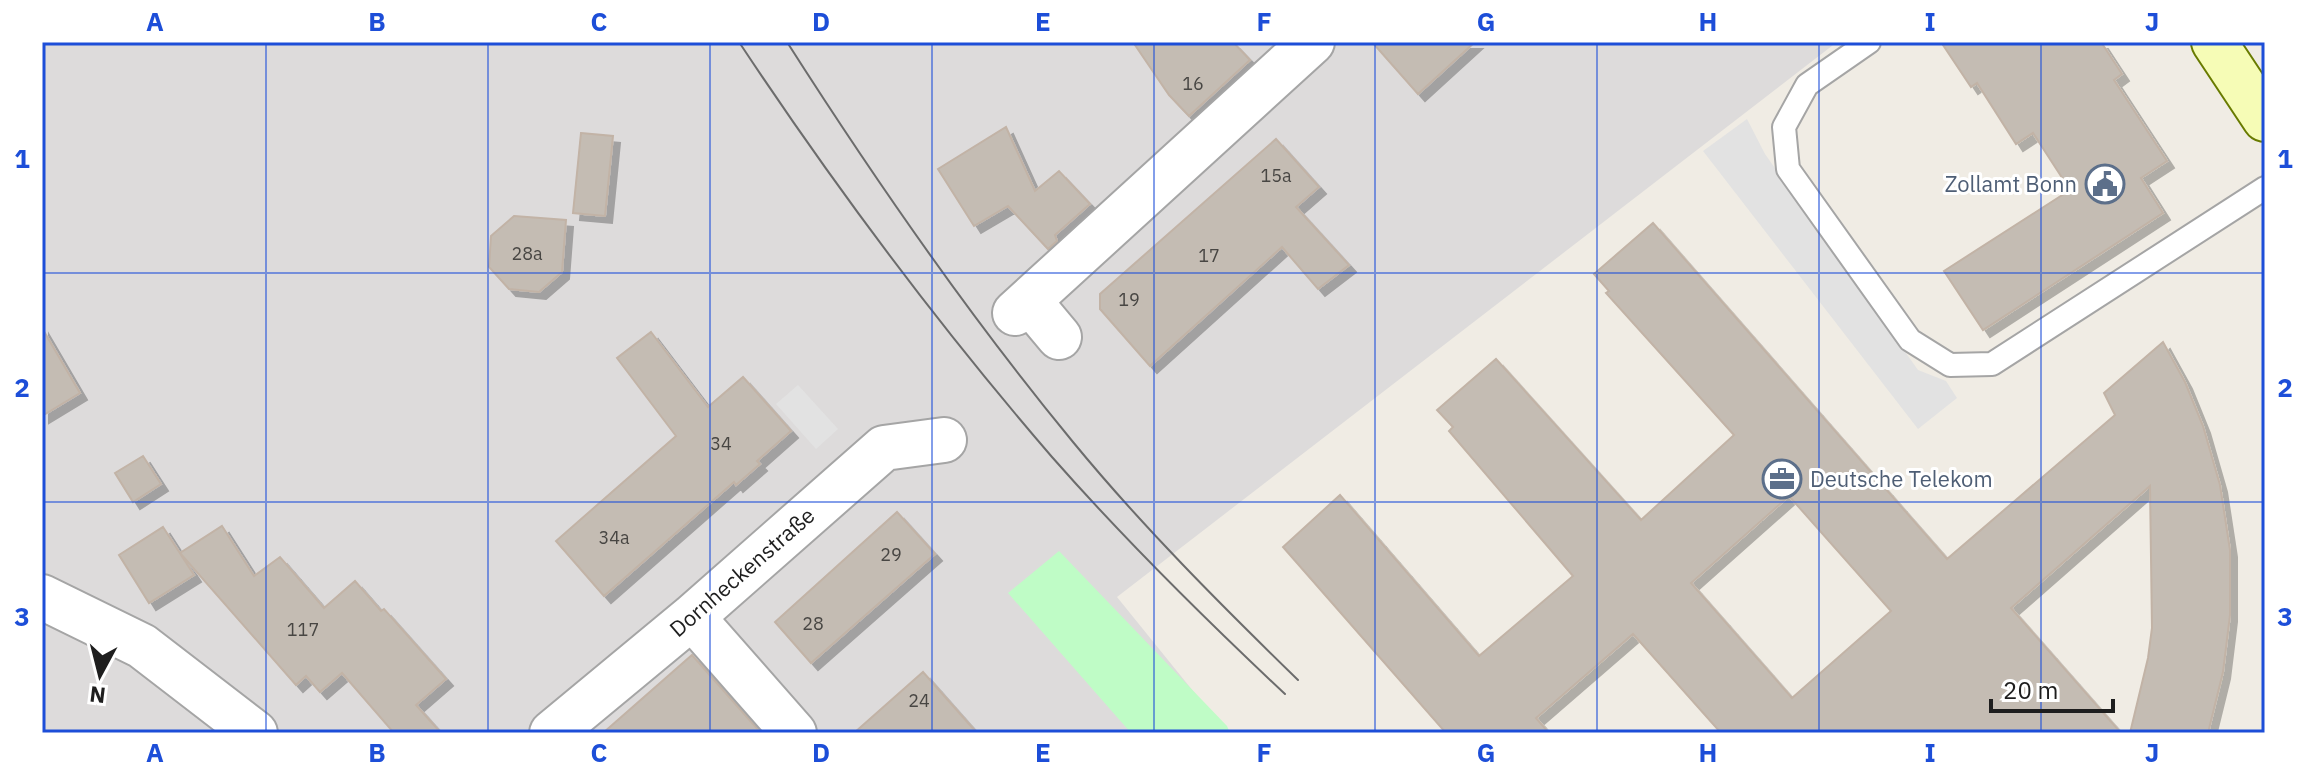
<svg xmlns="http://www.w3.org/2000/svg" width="2307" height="775" font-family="'IBM Plex Sans',sans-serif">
<defs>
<filter id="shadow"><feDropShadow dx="7" dy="7" stdDeviation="0" flood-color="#0004"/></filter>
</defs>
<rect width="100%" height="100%" fill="#f0ece4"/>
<path fill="#dddbdb" d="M 42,42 L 1837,42 L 1117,597 L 1227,733 L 42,733 Z"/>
<path fill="#bffcc6" d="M 1059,551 L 1227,726 L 1230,733 L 1131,733 L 1008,593 Z"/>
<path fill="#e2e2e2" d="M 1747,119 L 1765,154 L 1918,370 L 1946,381 L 1957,398 L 1918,429 L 1703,151 Z
M 798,385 L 838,429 L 816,449 L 776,404 Z"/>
<path fill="#c4bcb3" stroke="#c2b3a6" stroke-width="2" fill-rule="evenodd" filter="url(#shadow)" d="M 1133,42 L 1233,42 L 1250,60 L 1189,116 L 1169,95 Z
M 1372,42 L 1475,42 L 1418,94 Z
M 1941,42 L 2101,42 L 2122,74 L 2114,80 L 2167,161 L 2141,178 L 2163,213 L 1983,330 L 1944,271 L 2070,190 L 2033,133 L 2016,144 L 1977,83 L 1971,87 Z
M 1006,127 L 1035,191 L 1059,171 L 1090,204 L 1055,235 L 1057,241 L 1048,249 L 1008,206 L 974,226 L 938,169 Z
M 581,133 L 613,136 L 605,216 L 573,213 Z
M 1276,139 L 1319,187 L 1296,207 L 1349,265 L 1318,289 L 1282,247 L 1150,366 L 1100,309 L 1100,294 Z
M 514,216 L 566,220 L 562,272 L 539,292 L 509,289 L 489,267 L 491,236 Z
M 1653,223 L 1947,559 L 2115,415 L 2104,393 L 2163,342 L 2185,382 L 2203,426 L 2220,485 L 2230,550 L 2230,615 L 2223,672 L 2208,733 L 2130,733 L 2148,658 L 2152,628 L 2150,486 L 2011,608 L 2121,733 L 1721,733 L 1633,634 L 1536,718 L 1549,733 L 1446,733 L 1283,547 L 1340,495 L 1479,656 L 1573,576 L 1449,431 L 1453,427 L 1437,410 L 1496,359 L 1641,520 L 1734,435 L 1606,293 L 1609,291 L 1594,274 ZM 1789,496 L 1891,611 L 1792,698 L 1691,583 Z
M 42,328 L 80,393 L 42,416 Z
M 651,332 L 708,407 L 743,377 L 791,431 L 757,461 L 760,464 L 736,485 L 734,482 L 604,596 L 556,541 L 676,436 L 617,358 Z
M 143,456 L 161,484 L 133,502 L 115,473 Z
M 897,512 L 935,554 L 811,663 L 775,622 Z
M 222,526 L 254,576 L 280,557 L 324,608 L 355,581 L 381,611 L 384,609 L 446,679 L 416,705 L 441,733 L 394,733 L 342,673 L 320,692 L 306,676 L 296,685 L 180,553 Z
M 163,527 L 194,575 L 149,603 L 119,555 Z
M 692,655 L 761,733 L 603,733 Z
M 923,672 L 977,733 L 854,733 Z"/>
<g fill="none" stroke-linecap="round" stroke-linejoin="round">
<defs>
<path id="lane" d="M 1869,42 L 1807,85 L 1784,127 L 1788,169 L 1910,340 L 1950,365 L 1992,364 L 2265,188"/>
<path id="street" d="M 1029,301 L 1059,337
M 1015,313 L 1312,42
M 42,597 L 142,646 L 255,733
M 692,617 L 794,733
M 552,733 L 692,617 L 884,448 L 944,440"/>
<path id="secondary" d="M 2214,42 L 2265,119"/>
</defs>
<use href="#lane" stroke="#a5a5a5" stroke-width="26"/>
<use href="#street" stroke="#a5a5a5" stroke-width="48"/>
<use href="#secondary" stroke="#697b00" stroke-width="48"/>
<use href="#lane" stroke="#fff" stroke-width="22"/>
<use href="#street" stroke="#fff" stroke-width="44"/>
<use href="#secondary" stroke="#f6fcb6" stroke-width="44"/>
<path stroke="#6c6c6c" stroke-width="2" d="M 739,42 C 835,187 939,326 1052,457 C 1125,540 1205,619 1285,694
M 787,42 C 875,180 969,316 1073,442 C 1142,526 1220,604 1298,680"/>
</g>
<path fill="none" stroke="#1d4ed8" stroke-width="2" stroke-opacity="0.55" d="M 266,42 L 266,733M 488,42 L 488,733M 710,42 L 710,733M 932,42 L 932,733M 1154,42 L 1154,733M 1375,42 L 1375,733M 1597,42 L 1597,733M 1819,42 L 1819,733M 2041,42 L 2041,733M 42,273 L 2265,273M 42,502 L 2265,502"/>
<defs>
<symbol id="civic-ring" viewBox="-11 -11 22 22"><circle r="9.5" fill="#fff" stroke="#5c6f8a" stroke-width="1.5"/><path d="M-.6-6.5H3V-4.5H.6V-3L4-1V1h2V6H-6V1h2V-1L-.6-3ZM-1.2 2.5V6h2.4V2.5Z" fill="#5c6f8a"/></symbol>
<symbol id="office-ring" viewBox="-11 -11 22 22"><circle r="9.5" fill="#fff" stroke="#5c6f8a" stroke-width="1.5"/><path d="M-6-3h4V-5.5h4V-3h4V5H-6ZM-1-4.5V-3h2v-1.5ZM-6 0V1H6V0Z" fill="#5c6f8a"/></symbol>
</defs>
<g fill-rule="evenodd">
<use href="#civic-ring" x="2083" y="162" width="44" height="44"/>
<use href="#office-ring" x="1760" y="457" width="44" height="44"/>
</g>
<g text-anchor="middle" stroke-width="6" stroke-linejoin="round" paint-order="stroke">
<g font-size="18" fill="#484643">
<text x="1193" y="90">16</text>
<text x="1276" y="182">15a</text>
<text x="527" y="260">28a</text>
<text x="1209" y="262">17</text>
<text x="1129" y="306">19</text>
<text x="721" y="450">34</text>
<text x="614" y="544">34a</text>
<text x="891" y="561">29</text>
<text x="813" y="630">28</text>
<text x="303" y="636">117</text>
<text x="919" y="707">24</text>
</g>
<g font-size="22" fill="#4e5e75" stroke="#fff" text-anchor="end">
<text x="2077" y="192">Zollamt Bonn</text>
<text x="1810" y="487" text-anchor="start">Deutsche Telekom</text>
</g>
<g font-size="22" fill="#1e1e1e" stroke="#fff">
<text transform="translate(742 572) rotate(-41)" y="8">Dornheckenstraße</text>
</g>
</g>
<rect width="2307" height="775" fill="none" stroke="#ffffff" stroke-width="88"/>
<g transform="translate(100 675) rotate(187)" stroke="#ffffff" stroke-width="6" paint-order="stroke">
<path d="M0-6L14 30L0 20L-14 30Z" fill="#1e1e1e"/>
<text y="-12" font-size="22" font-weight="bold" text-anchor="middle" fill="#1e1e1e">N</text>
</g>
<path d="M1991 699v12h122v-12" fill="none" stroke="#1e1e1e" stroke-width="4"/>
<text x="2003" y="699" font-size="24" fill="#1e1e1e" stroke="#ffffff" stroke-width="6" paint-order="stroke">20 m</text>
<rect x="44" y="44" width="2219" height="687" fill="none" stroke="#1d4ed8" stroke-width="3"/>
<g font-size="26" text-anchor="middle" font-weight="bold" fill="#1d4ed8">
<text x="155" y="31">A</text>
<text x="377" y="31">B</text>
<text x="599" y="31">C</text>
<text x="821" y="31">D</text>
<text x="1043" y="31">E</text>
<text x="1264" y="31">F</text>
<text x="1486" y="31">G</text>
<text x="1708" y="31">H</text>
<text x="1930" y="31">I</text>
<text x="2152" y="31">J</text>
<text x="22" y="168">1</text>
<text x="2285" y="168">1</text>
<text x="22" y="397">2</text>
<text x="2285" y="397">2</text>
<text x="22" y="626">3</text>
<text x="2285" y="626">3</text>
<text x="155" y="762">A</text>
<text x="377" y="762">B</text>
<text x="599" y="762">C</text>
<text x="821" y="762">D</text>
<text x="1043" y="762">E</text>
<text x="1264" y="762">F</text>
<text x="1486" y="762">G</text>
<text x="1708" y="762">H</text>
<text x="1930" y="762">I</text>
<text x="2152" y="762">J</text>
</g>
</svg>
